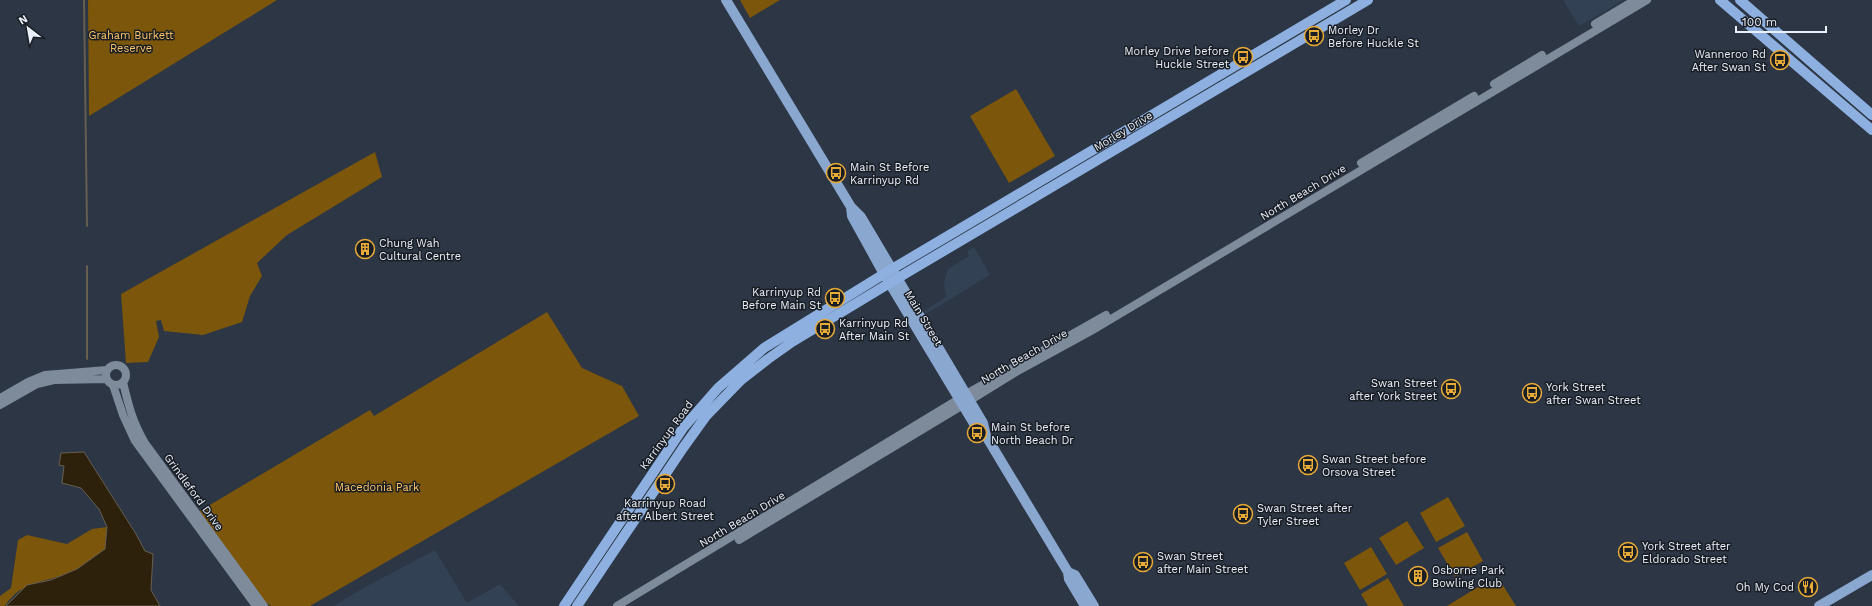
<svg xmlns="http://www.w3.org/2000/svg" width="1872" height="606" font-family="'Work Sans',sans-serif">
<rect width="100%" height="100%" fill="#2c3644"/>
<path fill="#324154" d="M 1563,0 L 1624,0 L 1579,26 Z
M 974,247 L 990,275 L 926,314 L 924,311 L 946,297 L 944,282 L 948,269 L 969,256 L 967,252 Z
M 435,550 L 467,603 L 500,584 L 519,606 L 333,606 L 367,586 Z"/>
<path fill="#7b560b" d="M 88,0 L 277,0 L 89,116 Z
M 740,0 L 780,0 L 750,18 Z
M 1016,89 L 1055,156 L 1009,183 L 970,116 Z
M 375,152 L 382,177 L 287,235 L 257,263 L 262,276 L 250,296 L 242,322 L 203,335 L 164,331 L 161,320 L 156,321 L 159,337 L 148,362 L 126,363 L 121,294 Z
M 547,312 L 582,368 L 622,386 L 639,416 L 310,606 L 271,606 L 265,602 L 198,512 L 370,410 L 374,416 Z
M 1448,497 L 1465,526 L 1436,542 L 1420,513 Z
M 1407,521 L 1424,548 L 1396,565 L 1379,538 Z
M 107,527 L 105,549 C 96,556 87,564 77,569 C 50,584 24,577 5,606 L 0,606 L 0,596 L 11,588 L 18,540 L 27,535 L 67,544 L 92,529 Z
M 1467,532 L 1483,561 L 1455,577 L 1438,548 Z
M 1371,547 L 1387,574 L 1360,590 L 1344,563 Z
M 1388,578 L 1404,606 L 1368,606 L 1361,594 Z
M 1499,579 L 1516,606 L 1447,606 L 1486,582 Z"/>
<path fill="#2e210b" stroke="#665f52" d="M 84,452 L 136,534 L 145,551 L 153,554 L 151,590 L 160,606 L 6,606 L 27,585 L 51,580 L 77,569 L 105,549 L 107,527 L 99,509 L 81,488 L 62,483 L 64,466 L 59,465 L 61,453 Z"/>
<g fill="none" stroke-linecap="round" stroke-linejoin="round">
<path stroke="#665f52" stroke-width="2" d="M 84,0 L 87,226
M 87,359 L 87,266"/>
<path stroke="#7e8b9b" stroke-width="8" d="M 1595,24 L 1635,0
M 1494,84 L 1542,55
M 1361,163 L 1474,96
M106 375a10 10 0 1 1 20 0a10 10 0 1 1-20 0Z
M 123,382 C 128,404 133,423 145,443 L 264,606
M 113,385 L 123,415 L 135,441 L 256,606
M 966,394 L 1106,315
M 0,398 L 28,382 L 45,375 L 107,370
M 969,401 L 1016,372 L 1091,331 L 1647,0
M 0,405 L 37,384 L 54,380 L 106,379
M 739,540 L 963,405
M 617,606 L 959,399"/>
<path stroke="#89a7cf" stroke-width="10" d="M 726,0 L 851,207 L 861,217 L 983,423 L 986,436
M 851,207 L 852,216 L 884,274 L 976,427 L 986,436 L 1068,572 L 1069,579 L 1085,606
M 1068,572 L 1075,575 L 1094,606
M 1819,606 L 1872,575"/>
<path stroke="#8db0e0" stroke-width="10" d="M 1720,0 L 1872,130
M 1740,0 L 1872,115
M 564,606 L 683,428 L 718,388 L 764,348 L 892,269 L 1346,0
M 577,606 L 683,448 L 706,416 L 741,380 L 768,359 L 792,342 L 908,272 L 1368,0"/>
</g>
<defs>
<symbol id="bus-ring" viewBox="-11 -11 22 22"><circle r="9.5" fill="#191d24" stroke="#e9ab38" stroke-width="1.5"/><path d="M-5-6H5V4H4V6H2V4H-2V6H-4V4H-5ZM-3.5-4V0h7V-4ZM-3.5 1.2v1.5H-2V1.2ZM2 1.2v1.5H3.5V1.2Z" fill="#e9ab38"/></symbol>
<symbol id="building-ring" viewBox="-11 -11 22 22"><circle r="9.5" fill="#191d24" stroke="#e9ab38" stroke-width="1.5"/><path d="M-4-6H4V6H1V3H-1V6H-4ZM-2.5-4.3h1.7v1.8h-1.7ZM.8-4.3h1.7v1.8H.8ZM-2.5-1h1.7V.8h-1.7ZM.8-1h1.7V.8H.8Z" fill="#e9ab38"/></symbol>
<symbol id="restaurant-ring" viewBox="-11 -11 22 22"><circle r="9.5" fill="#191d24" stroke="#e9ab38" stroke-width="1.5"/><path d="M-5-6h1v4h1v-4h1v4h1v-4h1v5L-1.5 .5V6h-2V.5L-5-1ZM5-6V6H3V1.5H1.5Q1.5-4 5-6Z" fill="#e9ab38"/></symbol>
</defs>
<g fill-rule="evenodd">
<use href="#bus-ring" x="1303" y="25" width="22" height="22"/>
<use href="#bus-ring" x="1232" y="46" width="22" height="22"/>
<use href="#bus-ring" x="1769" y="49" width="22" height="22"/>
<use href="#bus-ring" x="825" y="162" width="22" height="22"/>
<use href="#building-ring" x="354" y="238" width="22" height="22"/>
<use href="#bus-ring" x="824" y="287" width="22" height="22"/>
<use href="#bus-ring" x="814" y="318" width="22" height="22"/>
<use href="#bus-ring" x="1440" y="378" width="22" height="22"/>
<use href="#bus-ring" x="1521" y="382" width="22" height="22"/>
<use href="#bus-ring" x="966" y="422" width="22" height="22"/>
<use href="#bus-ring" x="1297" y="454" width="22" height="22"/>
<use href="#bus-ring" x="654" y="473" width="22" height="22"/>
<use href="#bus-ring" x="1232" y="503" width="22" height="22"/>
<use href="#bus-ring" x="1617" y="541" width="22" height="22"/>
<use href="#bus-ring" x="1132" y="551" width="22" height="22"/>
<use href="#building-ring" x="1407" y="565" width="22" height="22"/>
<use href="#restaurant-ring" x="1797" y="576" width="22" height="22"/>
</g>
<g text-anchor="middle" stroke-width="3" stroke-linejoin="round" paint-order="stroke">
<g font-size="11" fill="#e9f0f9" stroke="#191d24" text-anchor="start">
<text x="1328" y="34">Morley Dr<tspan x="1328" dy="13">Before Huckle St</tspan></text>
<text x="1229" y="55" text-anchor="end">Morley Drive before<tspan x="1229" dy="13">Huckle Street</tspan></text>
<text x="1766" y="58" text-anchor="end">Wanneroo Rd<tspan x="1766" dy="13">After Swan St</tspan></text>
<text x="850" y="171">Main St Before<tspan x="850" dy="13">Karrinyup Rd</tspan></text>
<text x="379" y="247">Chung Wah<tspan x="379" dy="13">Cultural Centre</tspan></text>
<text x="821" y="296" text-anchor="end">Karrinyup Rd<tspan x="821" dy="13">Before Main St</tspan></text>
<text x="839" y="327">Karrinyup Rd<tspan x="839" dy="13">After Main St</tspan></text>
<text x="1437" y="387" text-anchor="end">Swan Street<tspan x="1437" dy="13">after York Street</tspan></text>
<text x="1546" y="391">York Street<tspan x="1546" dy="13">after Swan Street</tspan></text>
<text x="991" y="431">Main St before<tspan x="991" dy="13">North Beach Dr</tspan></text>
<text x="1322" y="463">Swan Street before<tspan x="1322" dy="13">Orsova Street</tspan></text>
<text x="665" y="507" text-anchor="middle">Karrinyup Road<tspan x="665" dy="13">after Albert Street</tspan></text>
<text x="1257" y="512">Swan Street after<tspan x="1257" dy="13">Tyler Street</tspan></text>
<text x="1642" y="550">York Street after<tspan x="1642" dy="13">Eldorado Street</tspan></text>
<text x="1157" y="560">Swan Street<tspan x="1157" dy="13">after Main Street</tspan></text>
<text x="1432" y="574">Osborne Park<tspan x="1432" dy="13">Bowling Club</tspan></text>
<text x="1794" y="591" text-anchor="end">Oh My Cod</text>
</g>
<g font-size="11" fill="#fec566" stroke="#191d24">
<text x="131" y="39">Graham Burkett<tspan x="131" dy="13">Reserve</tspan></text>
<text x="377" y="491">Macedonia Park</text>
</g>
<g font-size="11" fill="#e9f0f9" stroke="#191d24">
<text transform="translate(1123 131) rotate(-31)" y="4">Morley Drive</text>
<text transform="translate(1303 192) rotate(-31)" y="4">North Beach Drive</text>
<text transform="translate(924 318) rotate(59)" y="4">Main Street</text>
<text transform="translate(1024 356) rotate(-30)" y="4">North Beach Drive</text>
<text transform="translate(666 435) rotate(-54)" y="4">Karrinyup Road</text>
<text transform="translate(194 492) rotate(54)" y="4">Grindleford Drive</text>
<text transform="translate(742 519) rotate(-31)" y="4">North Beach Drive</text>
</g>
</g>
<g transform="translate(28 28) rotate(329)" stroke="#191d24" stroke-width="3" paint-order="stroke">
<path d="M0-3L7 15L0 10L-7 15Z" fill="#e9f0f9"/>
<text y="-6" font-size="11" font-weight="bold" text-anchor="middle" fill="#e9f0f9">N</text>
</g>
<path d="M1736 26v6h90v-6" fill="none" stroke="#e9f0f9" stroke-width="2"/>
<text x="1742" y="26" font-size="12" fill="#e9f0f9" stroke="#191d24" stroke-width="3" paint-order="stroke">100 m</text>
</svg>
